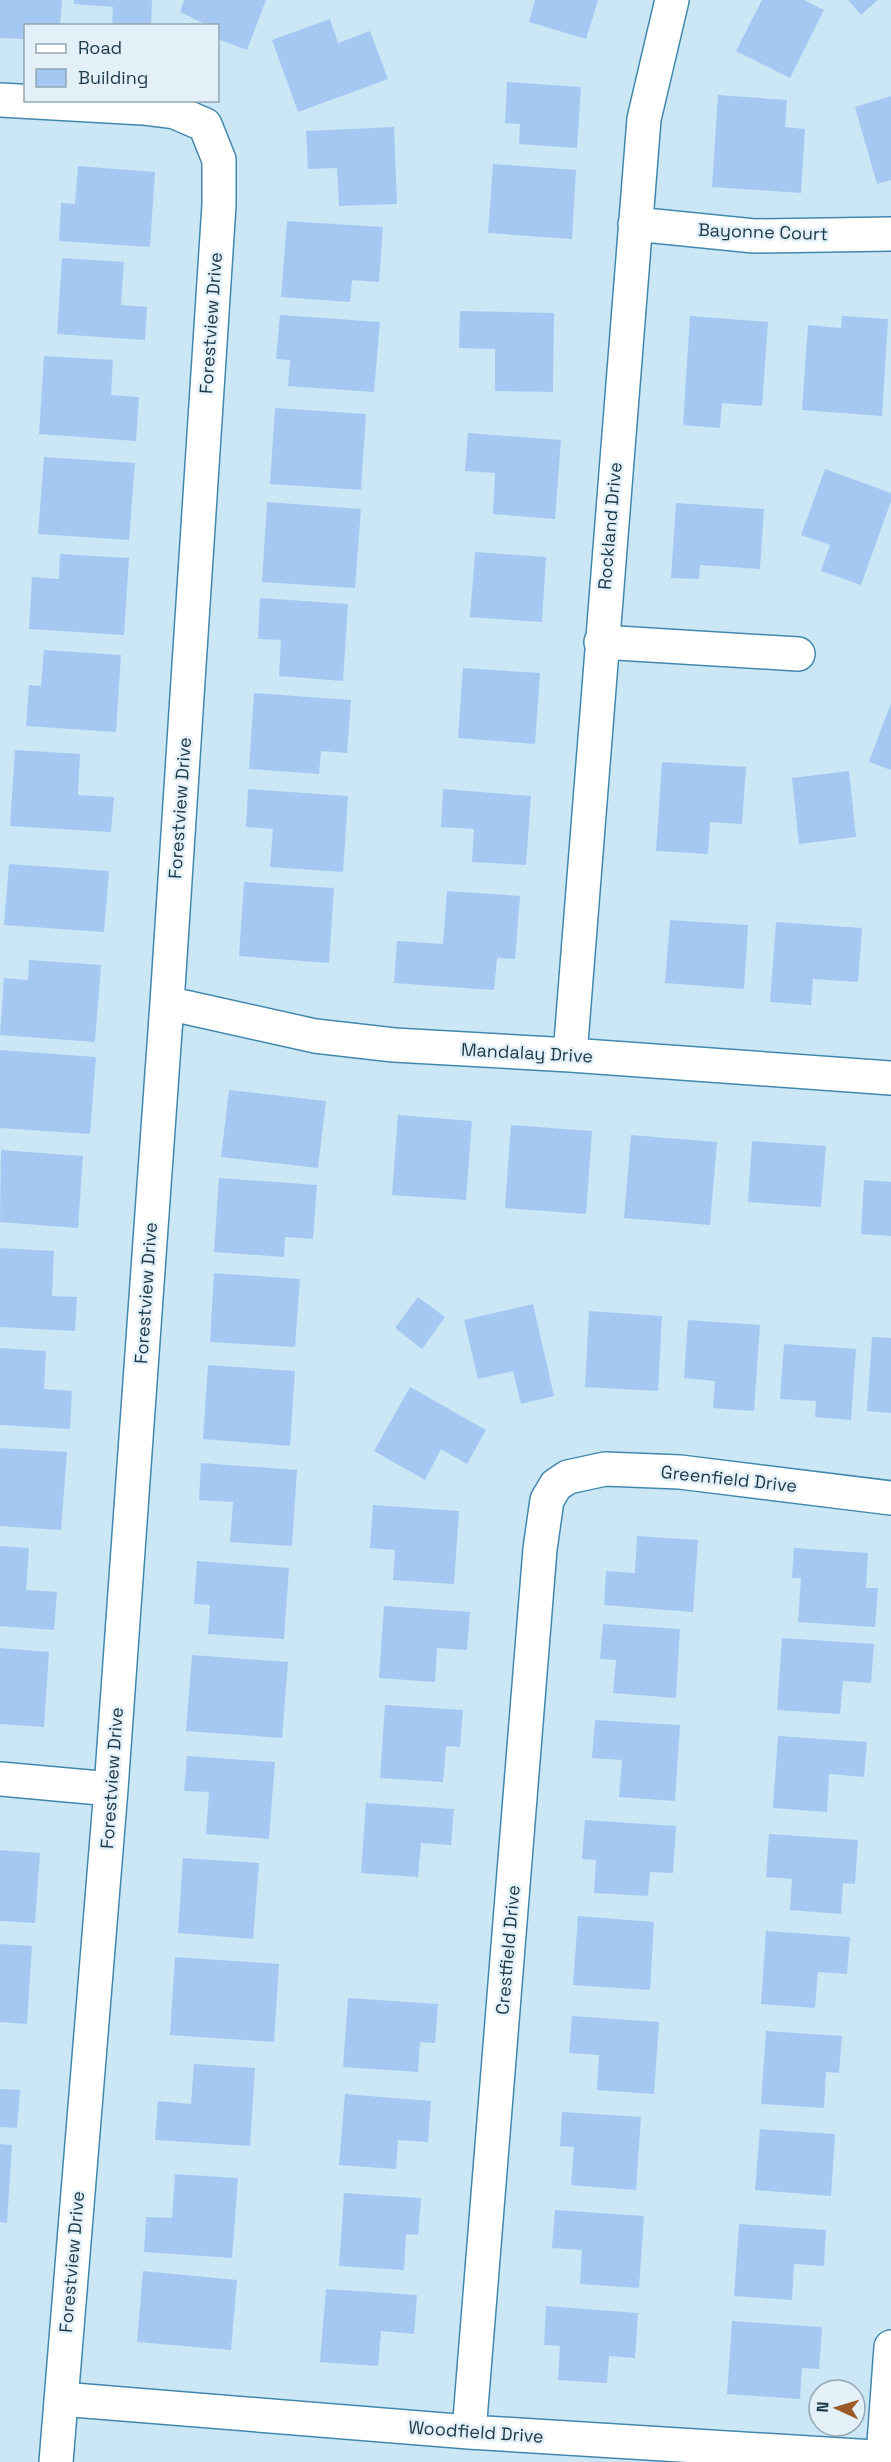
<svg xmlns="http://www.w3.org/2000/svg" width="891" height="2462" font-family="'Space Grotesk',sans-serif">
<rect width="100%" height="100%" fill="#cbe6f5"/>
<path fill="#a5c8f3" d="M 0,0 L 62,0 L 60,26 L 26,26 L 26,39 L 0,38 Z
M 74,0 L 152,0 L 151,26 L 112,26 L 113,7 L 74,4 Z
M 184,0 L 266,0 L 247,50 L 218,39 L 218,26 L 209,26 L 180,12 Z
M 535,0 L 598,0 L 586,39 L 529,22 Z
M 762,0 L 804,0 L 824,10 L 790,78 L 736,51 Z
M 848,0 L 878,0 L 861,15 Z
M 330,19 L 338,43 L 370,31 L 388,79 L 298,112 L 272,40 Z
M 507,82 L 581,87 L 577,148 L 519,144 L 520,124 L 505,123 Z
M 718,95 L 787,100 L 785,127 L 805,129 L 801,193 L 712,187 Z
M 891,96 L 891,180 L 877,184 L 855,107 Z
M 394,127 L 397,204 L 339,206 L 337,168 L 308,169 L 306,131 Z
M 493,164 L 576,170 L 572,239 L 488,233 Z
M 78,166 L 155,172 L 150,247 L 59,241 L 61,203 L 75,204 Z
M 287,221 L 383,227 L 379,282 L 352,280 L 350,302 L 281,297 Z
M 62,258 L 124,262 L 121,305 L 147,307 L 145,340 L 57,334 Z
M 460,311 L 554,313 L 553,392 L 495,391 L 495,349 L 459,348 Z
M 280,315 L 380,322 L 374,392 L 288,386 L 290,360 L 276,359 Z
M 690,316 L 768,322 L 762,406 L 722,403 L 720,428 L 683,425 Z
M 842,316 L 888,319 L 882,416 L 802,410 L 808,325 L 841,328 Z
M 44,356 L 113,360 L 111,395 L 139,397 L 136,441 L 39,434 Z
M 275,408 L 366,414 L 361,490 L 270,484 Z
M 468,433 L 561,440 L 555,519 L 493,514 L 495,473 L 465,471 Z
M 44,457 L 135,463 L 129,540 L 38,534 Z
M 825,469 L 891,493 L 891,501 L 861,585 L 821,571 L 830,545 L 801,535 Z
M 267,502 L 361,509 L 355,588 L 262,582 Z
M 676,503 L 764,509 L 760,569 L 700,565 L 699,579 L 671,578 Z
M 475,552 L 546,557 L 542,622 L 470,617 Z
M 60,554 L 129,558 L 124,635 L 29,629 L 32,577 L 59,579 Z
M 260,598 L 348,604 L 343,681 L 279,676 L 281,640 L 258,639 Z
M 44,650 L 121,655 L 116,732 L 26,726 L 29,685 L 41,686 Z
M 463,668 L 540,673 L 535,744 L 458,738 Z
M 254,693 L 351,700 L 347,753 L 321,751 L 319,774 L 249,769 Z
M 891,703 L 891,770 L 869,762 Z
M 15,750 L 80,754 L 78,795 L 114,797 L 111,832 L 10,826 Z
M 662,762 L 746,767 L 742,824 L 710,822 L 708,854 L 656,851 Z
M 849,771 L 856,837 L 799,844 L 792,778 Z
M 248,789 L 348,796 L 343,872 L 270,867 L 273,829 L 246,827 Z
M 443,789 L 531,796 L 526,865 L 472,862 L 474,829 L 441,827 Z
M 9,864 L 109,871 L 104,932 L 4,925 Z
M 244,882 L 334,888 L 329,963 L 239,956 Z
M 447,891 L 520,896 L 515,959 L 497,958 L 494,990 L 394,983 L 397,941 L 443,944 Z
M 670,920 L 748,925 L 744,989 L 665,983 Z
M 776,922 L 862,928 L 858,982 L 813,979 L 811,1005 L 770,1002 Z
M 29,960 L 101,965 L 95,1042 L 0,1035 L 4,978 L 28,980 Z
M 0,1050 L 96,1057 L 90,1134 L 0,1128 Z
M 229,1090 L 326,1101 L 318,1168 L 221,1157 Z
M 398,1115 L 472,1121 L 466,1200 L 392,1195 Z
M 511,1125 L 592,1131 L 586,1214 L 505,1208 Z
M 631,1135 L 717,1142 L 710,1225 L 624,1218 Z
M 752,1141 L 826,1146 L 821,1207 L 748,1202 Z
M 1,1150 L 83,1156 L 78,1228 L 0,1222 Z
M 219,1178 L 317,1185 L 313,1239 L 285,1237 L 284,1257 L 214,1252 Z
M 864,1180 L 891,1182 L 891,1236 L 861,1234 Z
M 0,1248 L 54,1251 L 52,1296 L 77,1297 L 75,1331 L 0,1327 Z
M 214,1273 L 300,1279 L 295,1347 L 210,1342 Z
M 418,1297 L 445,1317 L 422,1349 L 395,1328 Z
M 533,1304 L 554,1396 L 521,1404 L 513,1371 L 478,1379 L 464,1320 Z
M 589,1311 L 662,1316 L 658,1391 L 585,1387 Z
M 688,1320 L 760,1325 L 754,1411 L 713,1408 L 715,1381 L 684,1378 Z
M 872,1337 L 891,1338 L 891,1413 L 867,1411 Z
M 784,1344 L 856,1349 L 851,1420 L 815,1417 L 816,1401 L 780,1399 Z
M 0,1348 L 46,1351 L 44,1389 L 72,1391 L 70,1429 L 0,1425 Z
M 208,1365 L 295,1371 L 290,1446 L 203,1439 Z
M 410,1387 L 486,1430 L 467,1464 L 441,1449 L 425,1480 L 374,1451 Z
M 0,1448 L 67,1452 L 61,1530 L 0,1526 Z
M 201,1463 L 297,1470 L 292,1546 L 230,1542 L 233,1502 L 199,1500 Z
M 373,1505 L 459,1511 L 454,1584 L 393,1580 L 395,1550 L 370,1548 Z
M 637,1536 L 698,1540 L 693,1612 L 604,1605 L 606,1571 L 635,1573 Z
M 0,1546 L 29,1548 L 26,1590 L 57,1592 L 54,1630 L 0,1626 Z
M 794,1548 L 868,1553 L 866,1588 L 878,1588 L 875,1627 L 798,1622 L 801,1578 L 792,1578 Z
M 197,1561 L 289,1568 L 284,1639 L 208,1634 L 210,1605 L 194,1604 Z
M 384,1606 L 470,1612 L 467,1650 L 437,1648 L 435,1682 L 379,1678 Z
M 603,1624 L 680,1629 L 676,1698 L 613,1693 L 616,1660 L 600,1659 Z
M 782,1638 L 874,1644 L 871,1683 L 843,1681 L 840,1714 L 777,1710 Z
M 0,1648 L 49,1652 L 44,1727 L 0,1724 Z
M 192,1655 L 288,1662 L 282,1738 L 186,1731 Z
M 385,1705 L 463,1710 L 460,1747 L 446,1746 L 443,1782 L 380,1778 Z
M 595,1720 L 680,1725 L 675,1801 L 619,1797 L 622,1760 L 592,1758 Z
M 778,1736 L 867,1742 L 864,1777 L 829,1774 L 827,1812 L 773,1808 Z
M 187,1756 L 275,1762 L 269,1839 L 206,1834 L 209,1792 L 184,1791 Z
M 366,1803 L 454,1809 L 451,1845 L 421,1843 L 418,1877 L 361,1873 Z
M 585,1820 L 676,1826 L 673,1873 L 650,1872 L 648,1896 L 594,1893 L 596,1860 L 582,1859 Z
M 769,1834 L 858,1840 L 855,1884 L 843,1883 L 841,1914 L 790,1910 L 792,1879 L 766,1877 Z
M 0,1850 L 40,1853 L 35,1923 L 0,1921 Z
M 183,1858 L 259,1863 L 253,1939 L 178,1933 Z
M 578,1916 L 654,1922 L 650,1990 L 573,1985 Z
M 766,1931 L 850,1937 L 847,1974 L 818,1972 L 815,2008 L 761,2004 Z
M 0,1944 L 32,1946 L 27,2024 L 0,2022 Z
M 175,1957 L 279,1964 L 274,2042 L 170,2035 Z
M 348,1998 L 438,2004 L 435,2043 L 420,2042 L 418,2072 L 343,2067 Z
M 572,2016 L 659,2022 L 654,2094 L 597,2090 L 599,2055 L 569,2053 Z
M 766,2031 L 842,2036 L 839,2073 L 826,2072 L 824,2108 L 761,2104 Z
M 194,2064 L 255,2068 L 250,2146 L 155,2140 L 158,2101 L 191,2104 Z
M 0,2089 L 20,2090 L 17,2128 L 0,2127 Z
M 345,2094 L 431,2101 L 428,2142 L 398,2140 L 396,2169 L 339,2165 Z
M 562,2112 L 641,2117 L 636,2190 L 571,2185 L 574,2147 L 560,2146 Z
M 760,2129 L 835,2134 L 831,2196 L 755,2190 Z
M 0,2144 L 12,2145 L 7,2223 L 0,2222 Z
M 175,2174 L 238,2178 L 232,2258 L 144,2252 L 146,2217 L 172,2218 Z
M 344,2193 L 421,2198 L 418,2235 L 406,2234 L 404,2270 L 339,2266 Z
M 555,2210 L 644,2216 L 639,2288 L 580,2284 L 582,2250 L 552,2248 Z
M 739,2224 L 826,2230 L 824,2266 L 794,2264 L 792,2300 L 734,2296 Z
M 143,2271 L 237,2280 L 231,2350 L 137,2342 Z
M 326,2289 L 417,2295 L 414,2334 L 381,2331 L 378,2366 L 320,2362 Z
M 546,2306 L 638,2313 L 635,2358 L 609,2356 L 607,2383 L 558,2380 L 560,2346 L 544,2345 Z
M 732,2321 L 822,2327 L 819,2369 L 802,2368 L 800,2399 L 727,2394 Z"/>
<g fill="none" stroke-linecap="round" stroke-linejoin="round">
<defs>
<path id="minor" d="M 0,100 L 143,108 L 175,112 L 205,125 L 219,160 L 219,205 L 167,1003 L 111,1789 L 56,2462
M 635,224 L 754,236 L 891,234
M 601,642 L 798,654
M 167,1003 L 315,1036 L 394,1045 L 570,1055 L 891,1078
M 570,1055 L 644,119 L 672,0
M 0,1779 L 111,1789
M 61,2399 L 469,2432 L 891,2458
M 469,2432 L 540,1549 L 547,1500 L 556,1485 L 568,1477 L 605,1469 L 680,1472 L 891,1498
M 883,2457 L 891,2347"/>
</defs>
<use href="#minor" stroke="#4288ac" stroke-width="36"/>
<use href="#minor" stroke="#fff" stroke-width="33"/>
</g>
<g text-anchor="middle" stroke-width="5" stroke-linejoin="round" paint-order="stroke">
<g font-size="18" fill="#1c3949" stroke="#e3f0f8">
<text transform="translate(763 232) rotate(2)" y="6">Bayonne Court</text>
<text transform="translate(211 323) rotate(-86)" y="6">Forestview Drive</text>
<text transform="translate(610 526) rotate(-85)" y="6">Rockland Drive</text>
<text transform="translate(180 808) rotate(-86)" y="6">Forestview Drive</text>
<text transform="translate(527 1053) rotate(3)" y="6">Mandalay Drive</text>
<text transform="translate(146 1293) rotate(-86)" y="6">Forestview Drive</text>
<text transform="translate(729 1479) rotate(6)" y="6">Greenfield Drive</text>
<text transform="translate(112 1778) rotate(-86)" y="6">Forestview Drive</text>
<text transform="translate(508 1950) rotate(-85)" y="6">Crestfield Drive</text>
<text transform="translate(72 2262) rotate(-85)" y="6">Forestview Drive</text>
<text transform="translate(476 2432) rotate(4)" y="6">Woodfield Drive</text>
</g>
</g>
<rect x="24" y="24" width="195" height="78" fill="#e3f0f8" stroke="#93a7b2" stroke-width="1.5"/>
<rect x="36" y="44" width="30" height="9" fill="#ffffff" stroke="#93a7b2" stroke-width="1.5"/>
<text x="78" y="54" font-size="18" fill="#1c3949">Road</text>
<rect x="36" y="69" width="30" height="18" fill="#a5c8f3" stroke="#93a7b2" stroke-width="1.5"/>
<text x="78" y="84" font-size="18" fill="#1c3949">Building</text>
<g transform="translate(837 2408) rotate(274)"><circle r="28" fill="#e3f0f8" stroke="#93a7b2" stroke-width="1.5"/>
<path d="M0-4.5L10 22L0 15L-10 22Z" fill="#9c5928"/>
<text y="-9" font-size="16" font-weight="bold" text-anchor="middle" fill="#1c3949">N</text>
</g>
</svg>
